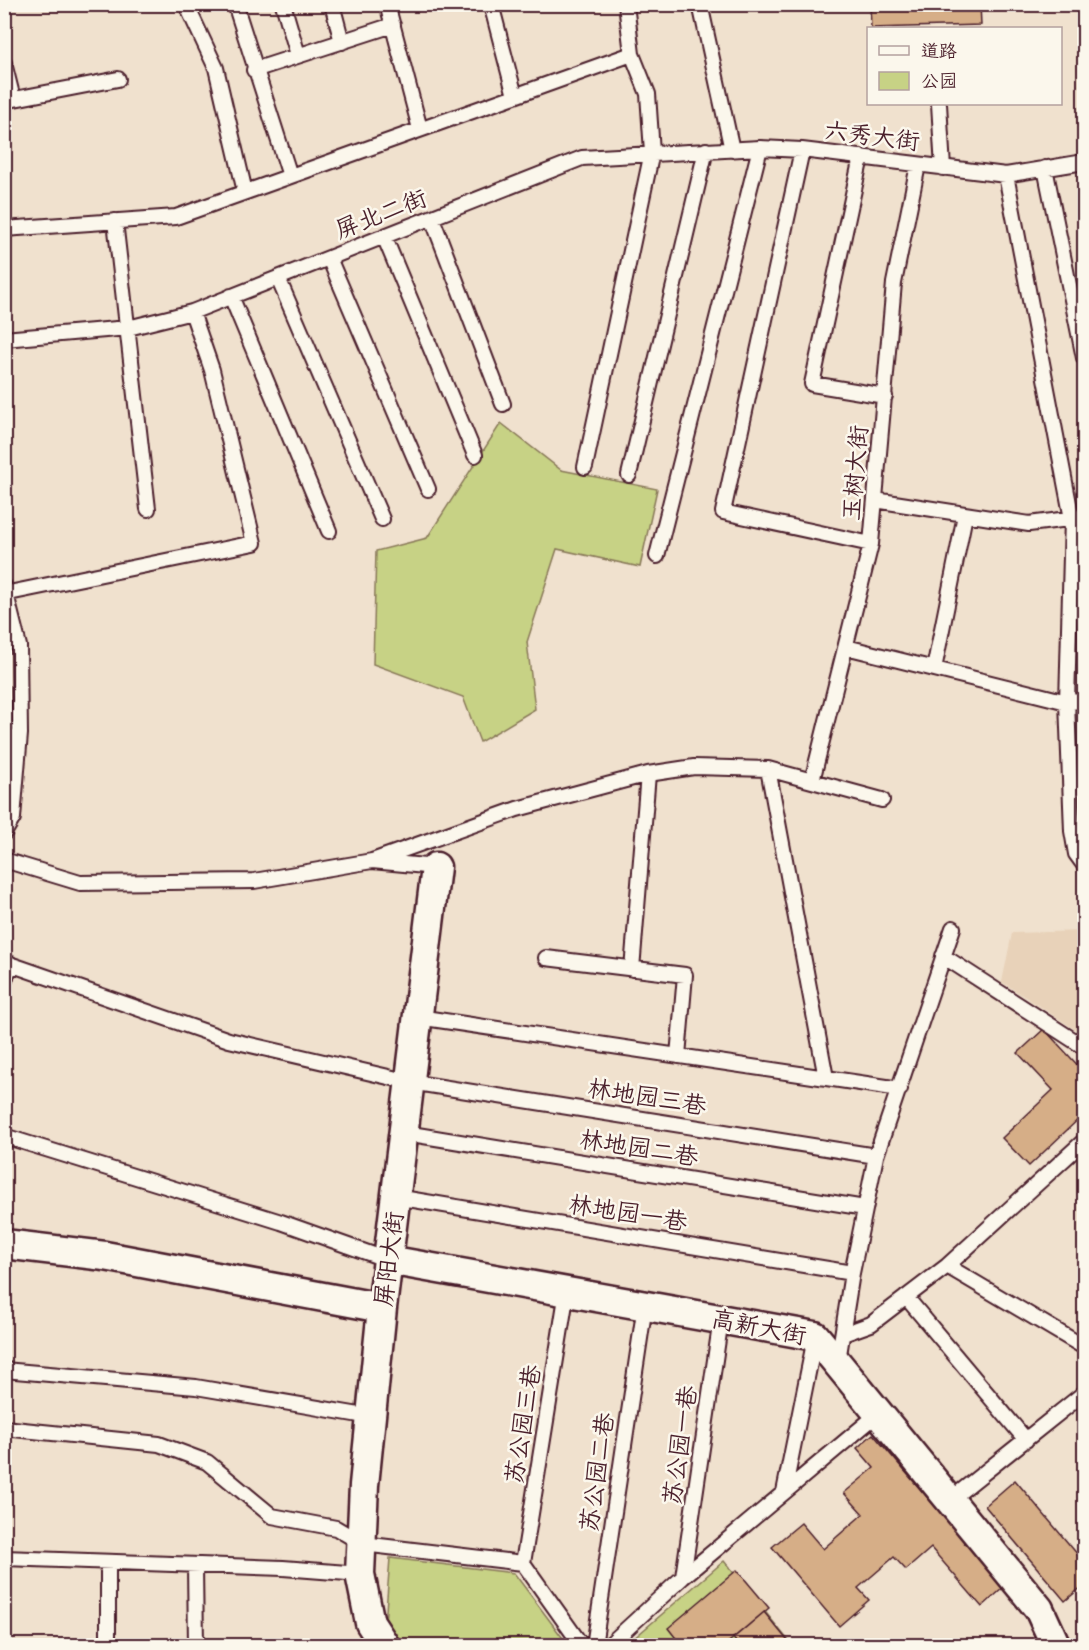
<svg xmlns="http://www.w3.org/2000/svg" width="1089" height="1650" font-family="Dekko,'LXGW WenKai TC',sans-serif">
<rect width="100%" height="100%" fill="#f0e1ce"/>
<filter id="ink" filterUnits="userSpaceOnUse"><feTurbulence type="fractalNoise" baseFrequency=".0167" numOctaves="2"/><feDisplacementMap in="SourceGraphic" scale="12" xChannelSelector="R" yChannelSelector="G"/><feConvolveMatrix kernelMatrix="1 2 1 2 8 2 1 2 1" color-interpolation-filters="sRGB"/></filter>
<g filter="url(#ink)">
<path fill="#e8d2b9" d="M 1084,931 L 1084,1035 L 1002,982 L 1012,933 Z"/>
<path fill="#c7d285" stroke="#887858" stroke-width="1.5" d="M 501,423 L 561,470 L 657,489 L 640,567 L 557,549 L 527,642 L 535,709 L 480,742 L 463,697 L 373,664 L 376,551 L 427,538 Z
M 390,1558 L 514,1573 L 568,1645 L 400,1645 L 385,1624 Z
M 724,1561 L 792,1645 L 625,1646 Z"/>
<path fill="#d6ae87" stroke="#4a1f2b" stroke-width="1.5" d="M 870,4 L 980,4 L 981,25 L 871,28 Z
M 1044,1029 L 1084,1072 L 1084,1114 L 1029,1166 L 1002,1138 L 1053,1090 L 1018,1053 Z
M 873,1434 L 1004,1587 L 982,1607 L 931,1548 L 906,1570 L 894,1557 L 858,1588 L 869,1600 L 839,1626 L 772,1547 L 801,1523 L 823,1549 L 863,1514 L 844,1493 L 874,1468 L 857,1448 Z
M 1015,1480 L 1084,1562 L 1084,1585 L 1065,1601 L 985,1506 Z
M 737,1570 L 769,1608 L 724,1646 L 682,1646 L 668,1628 Z
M 764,1612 L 792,1646 L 739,1646 L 733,1638 Z"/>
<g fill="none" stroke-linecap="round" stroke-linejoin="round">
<defs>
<path id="lane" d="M 186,4 L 216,68 L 245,192
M 235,4 L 290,176
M 283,4 L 298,55
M 332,4 L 342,42
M 387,4 L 420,129
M 491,4 L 515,96
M 700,4 L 732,150
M 4,63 L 13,99
M 254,70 L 393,25
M 4,101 L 118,79
M 939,104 L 943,168
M 802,150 L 723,512 L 871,544
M 861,157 L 812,384 L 885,396
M 1045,168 L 1084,358
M 1006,175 L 1072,519 L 1067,702 L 1072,831 L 1076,854 L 1084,865
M 432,218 L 503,404
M 115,221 L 148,509
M 4,229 L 176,217 L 632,54
M 384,236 L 475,455
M 329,258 L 428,489
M 278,278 L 382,519
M 231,296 L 329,531
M 4,339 L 128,328 L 192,312 L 582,158 L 760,148 L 802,150 L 1006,175 L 1084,162
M 585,467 L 652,152 L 648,94 L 632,54 L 626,4
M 629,475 L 706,150
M 875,500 L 1029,524 L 1084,517
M 657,556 L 760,148
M 4,586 L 19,646 L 20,734 L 13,818 L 4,833
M 4,594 L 254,543 L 212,370 L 192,312
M 846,647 L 1067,702 L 1084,701
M 934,669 L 965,515
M 4,742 L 20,734
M 768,769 L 826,1078
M 812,781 L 871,544 L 894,283 L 918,165
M 4,860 L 80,883 L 254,881 L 372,861 L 436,867
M 372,861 L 517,809 L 648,774 L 694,767 L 768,769 L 882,800
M 943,956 L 1084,1047
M 546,958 L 685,975 L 678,1056
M 4,962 L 229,1040 L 410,1082 L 876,1156
M 632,969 L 648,774
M 4,982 L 11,964
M 418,1017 L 900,1089
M 405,1133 L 865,1208
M 4,1136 L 281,1222 L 388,1260
M 396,1197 L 852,1273
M 947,1266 L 1084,1347
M 906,1297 L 1026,1440
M 843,1334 L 871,1324 L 947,1266 L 1084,1141
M 838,1361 L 852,1273 L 876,1156 L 953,928
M 4,1370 L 196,1387 L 371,1417
M 4,1428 L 159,1444 L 207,1462 L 272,1516 L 336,1528 L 363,1544 L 523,1563 L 582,1646
M 784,1492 L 815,1338
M 950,1500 L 1084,1393
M 4,1558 L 283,1568 L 360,1574
M 108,1562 L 108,1646
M 523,1563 L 567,1291
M 195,1565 L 196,1646
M 683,1577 L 721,1319
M 594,1646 L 645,1305
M 608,1646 L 683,1577 L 879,1413"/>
<path id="street" d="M 4,1244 L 105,1256 L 382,1308
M 388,1260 L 815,1336 L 1039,1609 L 1056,1646
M 385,1646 L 370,1623 L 360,1574 L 364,1485 L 382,1308 L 436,867"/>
</defs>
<use href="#lane" stroke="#4a1f2b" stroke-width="18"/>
<use href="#street" stroke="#4a1f2b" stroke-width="33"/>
<use href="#lane" stroke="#fbf7ec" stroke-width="14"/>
<use href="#street" stroke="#fbf7ec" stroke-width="28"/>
</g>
</g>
<g text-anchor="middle" stroke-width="5" stroke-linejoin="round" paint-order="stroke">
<g font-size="24" fill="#4a1f2b" stroke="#fbf7ec">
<text transform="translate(872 136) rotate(7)" y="8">六秀大街</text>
<text transform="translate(381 214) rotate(-21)" y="8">屏北二街</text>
<text transform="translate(855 473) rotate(-85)" y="8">玉树大街</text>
<text transform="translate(647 1097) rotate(9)" y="8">林地园三巷</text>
<text transform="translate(639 1148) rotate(9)" y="8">林地园二巷</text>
<text transform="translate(628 1213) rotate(9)" y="8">林地园一巷</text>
<text transform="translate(389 1259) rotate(-83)" y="8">屏阳大街</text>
<text transform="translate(759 1327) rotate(11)" y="8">高新大街</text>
<text transform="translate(523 1424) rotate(-81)" y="8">苏公园三巷</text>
<text transform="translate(680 1445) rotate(-82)" y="8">苏公园一巷</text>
<text transform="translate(597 1472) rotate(-82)" y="8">苏公园二巷</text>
</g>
</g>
<rect width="1089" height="1650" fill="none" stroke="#fbf7ec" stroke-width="24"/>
<rect x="12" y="12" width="1065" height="1626" fill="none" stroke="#4a1f2b" stroke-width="2" filter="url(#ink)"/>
<rect x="867" y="27" width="195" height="78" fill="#fbf7ec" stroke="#b4a19f" stroke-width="1.5"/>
<rect x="879" y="46" width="30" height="9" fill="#fbf7ec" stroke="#b4a19f" stroke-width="1.5"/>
<text x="921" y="57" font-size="18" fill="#4a1f2b">道路</text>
<rect x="879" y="72" width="30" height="18" fill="#c7d285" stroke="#b4a19f" stroke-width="1.5"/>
<text x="921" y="87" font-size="18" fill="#4a1f2b">公园</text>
</svg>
